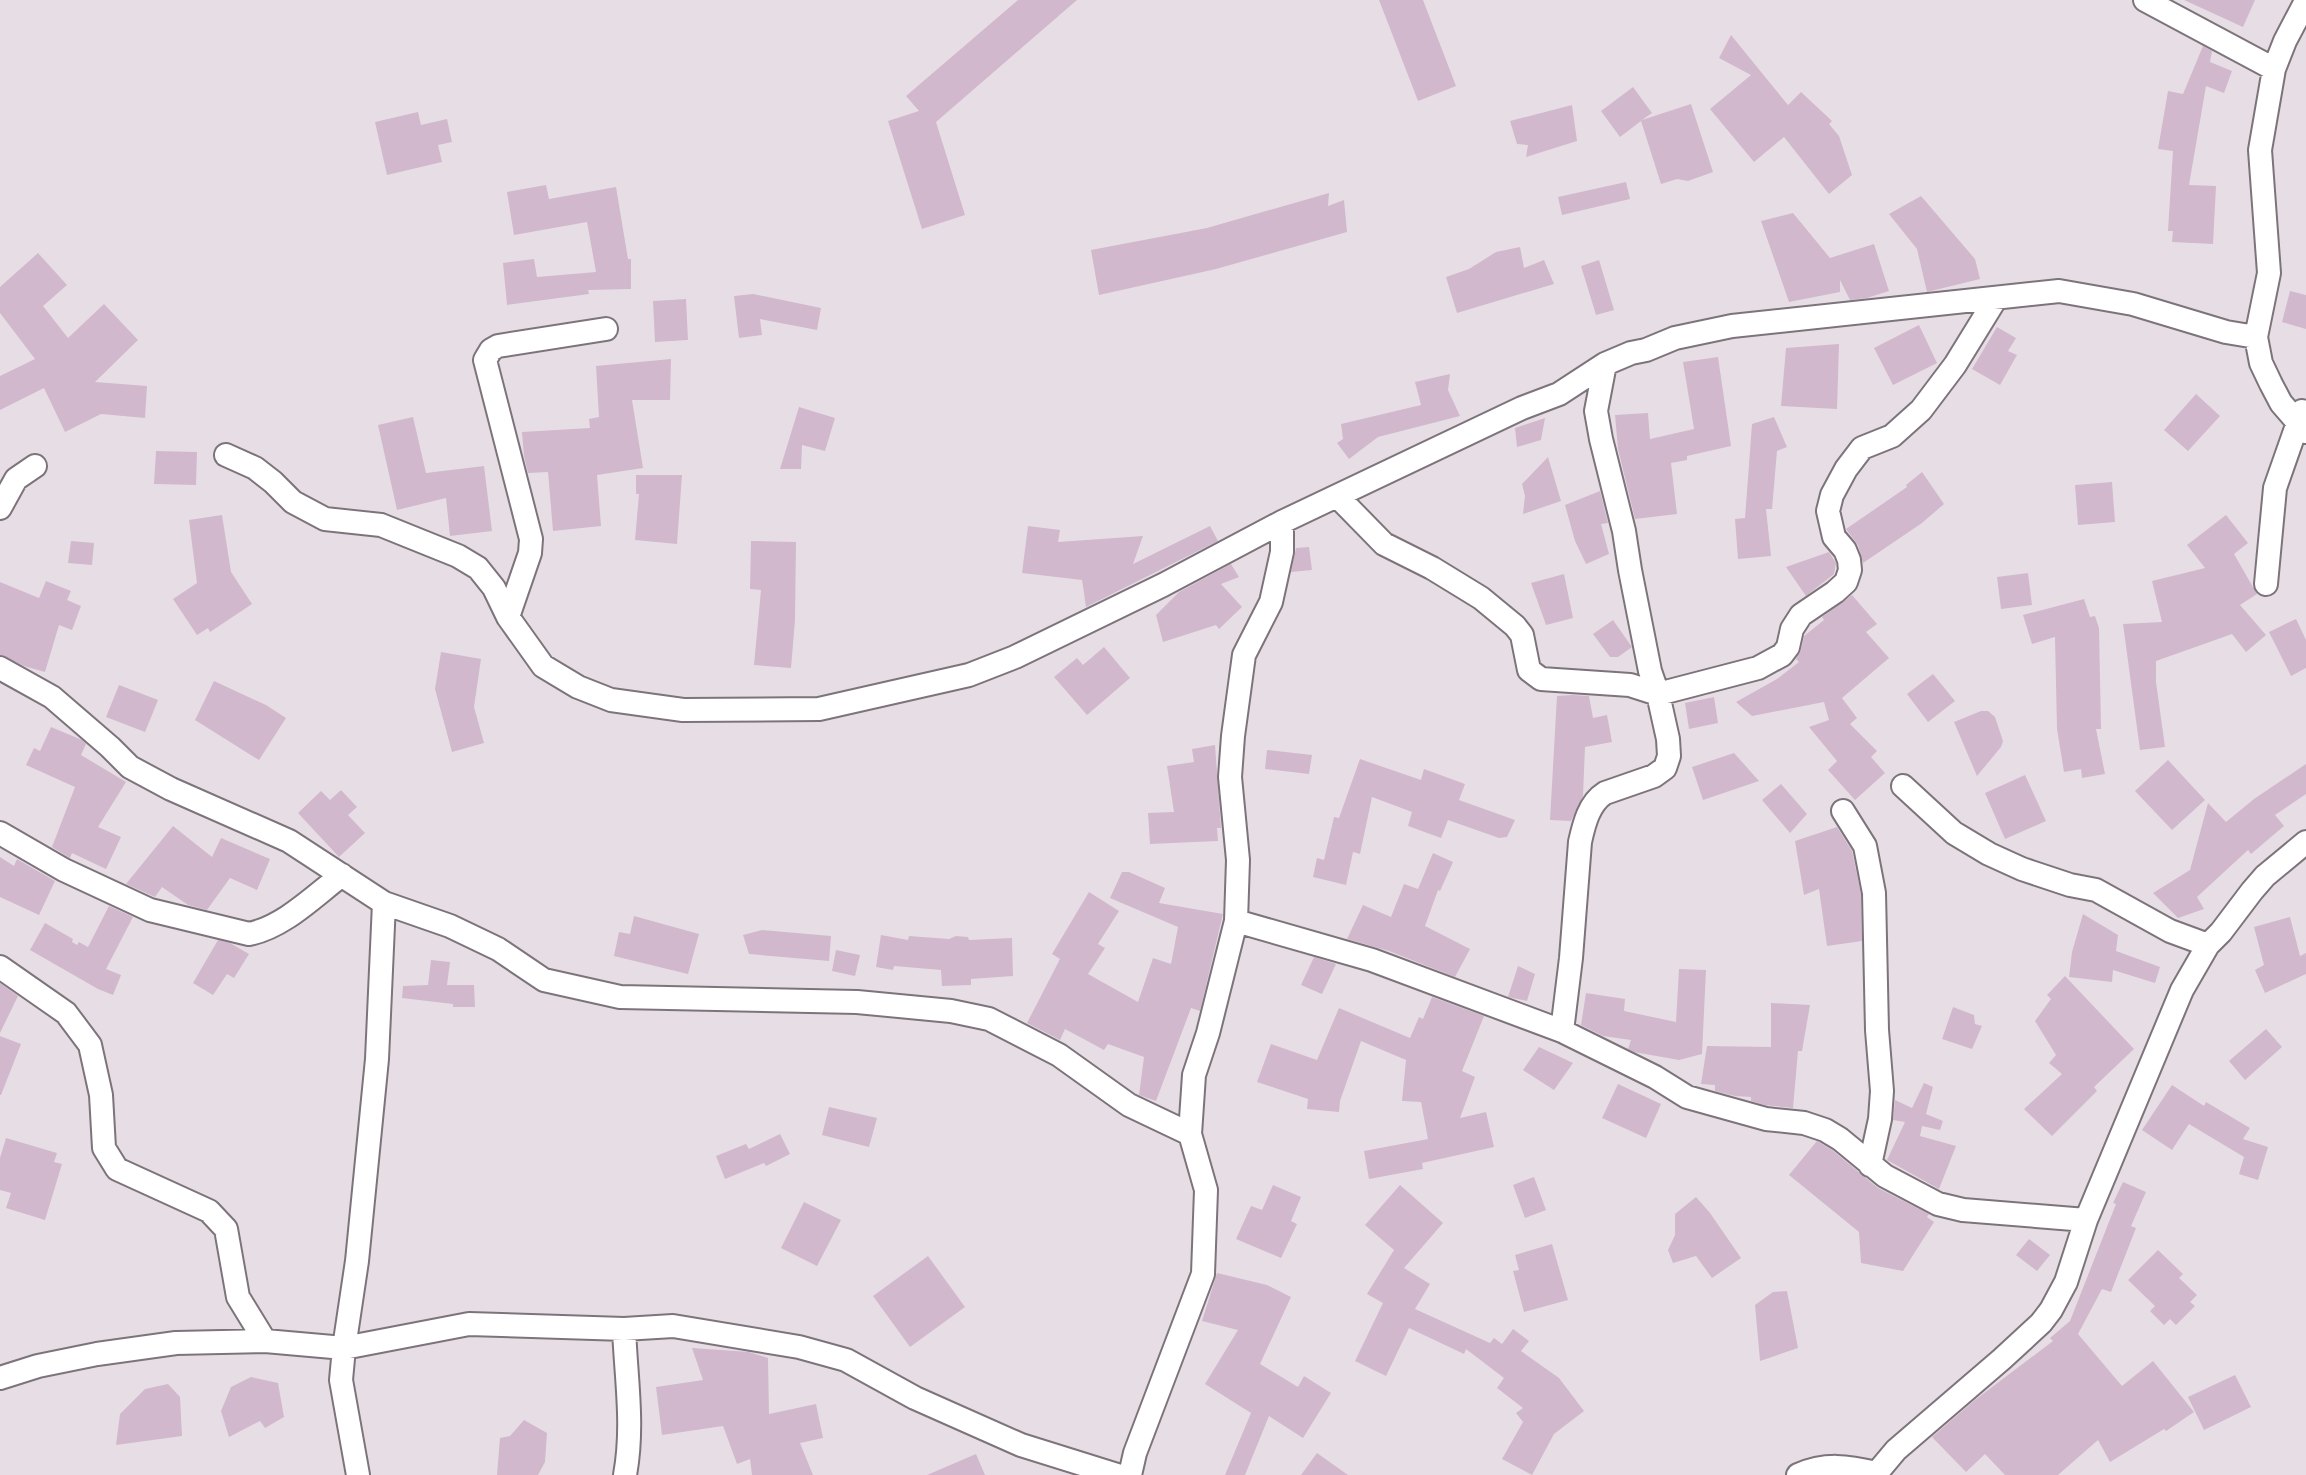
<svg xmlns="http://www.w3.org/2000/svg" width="2306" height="1475" font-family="Roboto,sans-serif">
<rect width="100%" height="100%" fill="#e7dee5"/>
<path fill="#d1b8cd" d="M 1018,0 L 1077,0 L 936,122 L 965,215 L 922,229 L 888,121 L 919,111 L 906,96 Z
M 1379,0 L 1423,0 L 1456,86 L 1418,101 Z
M 2184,0 L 2255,0 L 2243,27 Z
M 1731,35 L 1788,105 L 1801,92 L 1832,121 L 1829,124 L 1839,136 L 1852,175 L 1829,194 L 1784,137 L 1754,162 L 1710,109 L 1751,75 L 1719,58 Z
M 2203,46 L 2212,51 L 2210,62 L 2232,71 L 2224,93 L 2206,86 L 2189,185 L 2216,186 L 2213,244 L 2172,242 L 2173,231 L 2168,231 L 2173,151 L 2158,149 L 2168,91 L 2183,94 Z
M 1633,87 L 1652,113 L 1642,120 L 1691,104 L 1713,172 L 1688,181 L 1677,179 L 1661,184 L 1641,121 L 1620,137 L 1601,111 Z
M 1572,105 L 1577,141 L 1526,157 L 1528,145 L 1517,144 L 1510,121 Z
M 418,112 L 421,125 L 447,119 L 452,142 L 438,145 L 442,162 L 387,175 L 375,122 Z
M 1626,182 L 1630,199 L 1562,215 L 1558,197 Z
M 546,185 L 549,199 L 616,187 L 628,259 L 631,259 L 631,289 L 588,290 L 589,294 L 507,305 L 503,263 L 534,259 L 537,277 L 596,272 L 587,222 L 514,235 L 507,192 Z
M 1329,193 L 1328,206 L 1344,200 L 1347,232 L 1216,269 L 1099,295 L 1091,250 L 1207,228 Z
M 1921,196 L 1975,259 L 1980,279 L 1927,292 L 1917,249 L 1889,214 Z
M 1793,213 L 1830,258 L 1874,244 L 1889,291 L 1867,298 L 1850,300 L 1840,280 L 1840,292 L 1789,302 L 1761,221 Z
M 1520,247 L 1524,268 L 1544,260 L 1554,284 L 1457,313 L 1446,277 L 1469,269 L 1496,252 Z
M 38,253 L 67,285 L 43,306 L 68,338 L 104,304 L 138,340 L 95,382 L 147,386 L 145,418 L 101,414 L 65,432 L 44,388 L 0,410 L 0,376 L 35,359 L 0,313 L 0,287 Z
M 1599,260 L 1614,310 L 1596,315 L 1581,266 Z
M 2290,291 L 2306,295 L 2306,329 L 2282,322 Z
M 753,294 L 821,308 L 817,330 L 760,319 L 762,335 L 739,338 L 734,296 Z
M 686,299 L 688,340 L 655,342 L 653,301 Z
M 1919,325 L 1937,363 L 1893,385 L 1874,348 Z
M 1997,327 L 2016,338 L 2008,351 L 2017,355 L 2000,385 L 1972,369 Z
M 1839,344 L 1837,409 L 1781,406 L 1786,348 Z
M 1718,357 L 1731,446 L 1687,456 L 1687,460 L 1671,463 L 1677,514 L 1635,519 L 1618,449 L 1615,415 L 1648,413 L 1650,439 L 1694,429 L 1683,362 Z
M 671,359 L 670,400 L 632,400 L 643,468 L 597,475 L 601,526 L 553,531 L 548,472 L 528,473 L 524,456 L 522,432 L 590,428 L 589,419 L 599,417 L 596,366 Z
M 1450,374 L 1448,390 L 1460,416 L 1378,437 L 1349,459 L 1337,443 L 1343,439 L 1341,424 L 1421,405 L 1415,382 Z
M 2196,394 L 2220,416 L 2188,451 L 2164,430 Z
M 799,407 L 835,418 L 825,451 L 802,445 L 801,469 L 780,469 Z
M 413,417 L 426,473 L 484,466 L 492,531 L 450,536 L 446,498 L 397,510 L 378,425 Z
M 1774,417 L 1787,447 L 1777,451 L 1772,509 L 1766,509 L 1771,556 L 1738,559 L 1735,519 L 1745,518 L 1752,424 Z
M 1545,418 L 1541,440 L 1517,447 L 1515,428 Z
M 156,451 L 197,452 L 196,485 L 154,484 Z
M 1548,457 L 1561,501 L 1523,514 L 1525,496 L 1522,484 Z
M 1922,472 L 1944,504 L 1922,523 L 1863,563 L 1858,545 L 1846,529 L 1907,487 L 1906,485 Z
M 636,475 L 682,475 L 677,544 L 635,540 L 639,494 L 636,494 Z
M 2112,482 L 2115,522 L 2078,525 L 2075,485 Z
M 1600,491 L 1608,523 L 1601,524 L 1609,554 L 1586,564 L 1575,541 L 1565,505 Z
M 222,515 L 231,572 L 252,604 L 210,632 L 208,628 L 197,635 L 173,599 L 197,583 L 189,520 Z
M 2226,515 L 2248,543 L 2234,554 L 2257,594 L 2240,605 L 2266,635 L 2246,652 L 2232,634 L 2156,661 L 2156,682 L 2165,747 L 2140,750 L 2123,624 L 2162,622 L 2152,581 L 2205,568 L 2187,545 Z
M 1028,526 L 1060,530 L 1058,542 L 1143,536 L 1133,564 L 1210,526 L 1218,541 L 1086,607 L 1082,580 L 1022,573 Z
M 71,541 L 94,543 L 92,565 L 68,563 Z
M 751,541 L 796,542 L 795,620 L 791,668 L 754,665 L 761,590 L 750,589 Z
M 1309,547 L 1312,570 L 1291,572 L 1296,548 Z
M 1829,552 L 1836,563 L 1834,574 L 1806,596 L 1786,567 Z
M 1231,564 L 1239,577 L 1221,584 L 1242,607 L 1219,629 L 1216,625 L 1163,642 L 1156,615 L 1179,592 Z
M 2028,573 L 2032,605 L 2001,609 L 1997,577 Z
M 1564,574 L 1573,618 L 1546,625 L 1531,583 Z
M 46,581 L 71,591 L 67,600 L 81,606 L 72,630 L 59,625 L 45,672 L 24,666 L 0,655 L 0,582 L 39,598 Z
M 1852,595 L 1877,624 L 1866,632 L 1889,658 L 1842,698 L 1857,718 L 1850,724 L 1877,751 L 1871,757 L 1885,773 L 1855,800 L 1828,770 L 1837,761 L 1809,727 L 1829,720 L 1824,702 L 1752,716 L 1736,702 L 1777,679 L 1799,662 L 1796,659 L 1801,650 L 1804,636 L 1824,620 L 1822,617 Z
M 2084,599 L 2090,617 L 2095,616 L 2099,628 L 2101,729 L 2096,729 L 2105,774 L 2082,778 L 2081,769 L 2064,772 L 2057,729 L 2055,637 L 2032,644 L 2023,615 Z
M 2296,619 L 2306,640 L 2306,668 L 2291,676 L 2269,632 Z
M 1613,620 L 1632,647 L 1618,657 L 1610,657 L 1593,634 Z
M 1104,647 L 1130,678 L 1087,715 L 1054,677 L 1077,658 L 1083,665 Z
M 441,652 L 481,659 L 474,707 L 484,743 L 452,752 L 435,689 Z
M 1933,674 L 1955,701 L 1928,722 L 1907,694 Z
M 214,681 L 266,705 L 286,718 L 259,760 L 195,720 Z
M 119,685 L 158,700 L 145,732 L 106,717 Z
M 1572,695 L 1589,696 L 1593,718 L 1607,715 L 1612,742 L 1585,747 L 1583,796 L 1571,821 L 1550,820 L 1557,696 Z
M 1714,697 L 1718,723 L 1689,729 L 1685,703 Z
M 1981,711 L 1988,711 L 1995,717 L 2003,741 L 2001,747 L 1977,776 L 1954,722 Z
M 51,727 L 82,740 L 86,744 L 81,755 L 126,782 L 98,827 L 121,837 L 106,869 L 72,853 L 70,858 L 52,847 L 75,787 L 26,765 L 34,748 L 40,751 Z
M 1215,745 L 1221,828 L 1217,828 L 1218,841 L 1150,844 L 1148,813 L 1174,812 L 1167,766 L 1194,762 L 1192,749 Z
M 1267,750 L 1312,755 L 1309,774 L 1265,769 Z
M 1734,753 L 1759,781 L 1703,800 L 1692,767 Z
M 1360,759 L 1421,780 L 1424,769 L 1465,784 L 1459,800 L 1515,820 L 1507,837 L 1499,838 L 1448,820 L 1441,838 L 1408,826 L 1412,812 L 1372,797 L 1360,854 L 1353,852 L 1346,885 L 1313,877 L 1317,858 L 1324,860 L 1334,817 L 1339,818 Z
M 2168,760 L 2205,800 L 2172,830 L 2135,791 Z
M 2306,764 L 2306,794 L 2275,815 L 2284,826 L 2251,854 L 2248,850 L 2197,897 L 2204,909 L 2178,918 L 2153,893 L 2190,870 L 2208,803 L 2226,822 L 2254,799 Z
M 2025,775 L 2046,821 L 2005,839 L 1985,793 Z
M 1781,784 L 1807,814 L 1790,833 L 1762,800 Z
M 341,790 L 357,807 L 348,815 L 365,833 L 339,857 L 298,813 L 321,791 L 330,800 Z
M 173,826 L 212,857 L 221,838 L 270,859 L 257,890 L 230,878 L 207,910 L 188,905 L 162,887 L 155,897 L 126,884 Z
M 1837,827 L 1852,851 L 1861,894 L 1862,941 L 1827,946 L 1819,889 L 1804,895 L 1795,841 Z
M 1433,853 L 1453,862 L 1440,891 L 1438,890 L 1425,926 L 1470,949 L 1455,977 L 1389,951 L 1347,939 L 1363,905 L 1391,917 L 1404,884 L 1418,889 Z
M 0,857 L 14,866 L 17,859 L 55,881 L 39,915 L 0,897 Z
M 1122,872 L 1129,872 L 1165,888 L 1159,903 L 1223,914 L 1200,1011 L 1191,1008 L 1156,1101 L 1139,1095 L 1144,1057 L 1108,1044 L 1104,1050 L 1065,1029 L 1060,1040 L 1027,1023 L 1060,959 L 1052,954 L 1089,892 L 1119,911 L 1098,944 L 1105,948 L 1088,974 L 1138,1002 L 1153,958 L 1171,964 L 1178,927 L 1110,898 Z
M 109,906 L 133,917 L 106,969 L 121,975 L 113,995 L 98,989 L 30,950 L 45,923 L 73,939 L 72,942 L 77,945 L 79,942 L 88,947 Z
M 2083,914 L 2118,935 L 2116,951 L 2160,967 L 2155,983 L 2113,970 L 2112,982 L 2069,977 L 2072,952 Z
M 634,916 L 699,934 L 688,974 L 614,956 L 619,932 L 630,934 Z
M 2290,917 L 2300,956 L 2306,953 L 2306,974 L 2265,993 L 2255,970 L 2264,965 L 2254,927 Z
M 762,930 L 831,936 L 829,961 L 749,954 L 743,935 Z
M 881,935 L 908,940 L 909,936 L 949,939 L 956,936 L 968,937 L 969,940 L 1012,938 L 1013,976 L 971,979 L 971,985 L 942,986 L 941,970 L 894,966 L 893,970 L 876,967 Z
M 218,940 L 230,943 L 249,954 L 234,978 L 227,974 L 213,995 L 193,983 Z
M 836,950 L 860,955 L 855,976 L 832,971 Z
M 1314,957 L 1336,964 L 1322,994 L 1301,985 Z
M 431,960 L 450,962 L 447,985 L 474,985 L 475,1007 L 453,1007 L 453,1004 L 402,998 L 403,986 L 428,985 Z
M 1518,966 L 1535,974 L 1527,1001 L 1508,997 Z
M 1679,969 L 1706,970 L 1702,1054 L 1679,1060 L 1634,1052 L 1628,1049 L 1631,1040 L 1603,1036 L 1581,1025 L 1586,993 L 1625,999 L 1624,1011 L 1676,1022 Z
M 2065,976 L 2134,1049 L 2094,1087 L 2097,1091 L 2052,1136 L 2024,1109 L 2062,1074 L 2049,1063 L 2056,1055 L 2035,1021 L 2051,999 L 2047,995 Z
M 0,983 L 18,996 L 0,1033 Z
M 1432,997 L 1484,1016 L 1462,1071 L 1475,1077 L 1460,1118 L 1486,1112 L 1494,1147 L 1422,1163 L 1423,1169 L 1369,1179 L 1364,1151 L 1428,1139 L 1421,1102 L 1402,1101 L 1406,1060 L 1361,1041 L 1340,1101 L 1339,1112 L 1307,1109 L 1308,1099 L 1257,1082 L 1271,1044 L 1317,1060 L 1339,1008 L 1410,1038 L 1419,1017 L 1423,1019 Z
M 1771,1003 L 1810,1005 L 1802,1051 L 1798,1051 L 1793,1108 L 1765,1105 L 1751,1101 L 1751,1097 L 1735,1096 L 1715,1091 L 1715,1085 L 1701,1084 L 1707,1046 L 1771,1047 Z
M 1953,1007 L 1974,1015 L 1975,1024 L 1982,1026 L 1972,1049 L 1942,1039 Z
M 2266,1029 L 2282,1047 L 2245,1080 L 2229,1061 Z
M 0,1036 L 21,1044 L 1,1095 L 0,1095 Z
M 1539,1047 L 1573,1063 L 1554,1090 L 1523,1070 Z
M 1924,1083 L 1933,1087 L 1926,1114 L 1943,1121 L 1940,1130 L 1922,1126 L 1920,1136 L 1956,1146 L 1939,1189 L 1887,1160 L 1905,1122 L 1893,1120 L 1895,1100 L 1912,1108 Z
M 1618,1084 L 1661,1104 L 1646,1138 L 1602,1118 Z
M 2172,1085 L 2204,1106 L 2206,1102 L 2250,1128 L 2243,1139 L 2268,1147 L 2258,1180 L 2239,1174 L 2244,1157 L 2189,1124 L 2172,1150 L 2142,1130 Z
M 829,1107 L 877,1118 L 869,1147 L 822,1135 Z
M 780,1134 L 790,1154 L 766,1166 L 764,1163 L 725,1179 L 716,1156 L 746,1144 L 749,1149 Z
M 6,1138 L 57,1153 L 54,1162 L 62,1164 L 45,1220 L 6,1208 L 11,1193 L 0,1190 L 0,1158 Z
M 1817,1141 L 1832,1150 L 1878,1188 L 1929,1214 L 1927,1217 L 1934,1222 L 1903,1271 L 1861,1263 L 1859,1232 L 1789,1175 Z
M 1534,1177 L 1546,1210 L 1525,1218 L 1513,1185 Z
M 2123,1182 L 2146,1192 L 2131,1226 L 2136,1228 L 2111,1292 L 2102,1289 L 2078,1334 L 2122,1386 L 2153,1361 L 2194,1412 L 2166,1431 L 2164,1429 L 2110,1462 L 2098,1440 L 2058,1475 L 2005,1475 L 1985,1454 L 1966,1472 L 1932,1437 L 1975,1400 L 2053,1341 L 2050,1338 L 2070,1321 L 2116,1204 L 2113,1203 Z
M 1273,1185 L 1301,1197 L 1291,1221 L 1297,1224 L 1281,1258 L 1236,1239 L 1251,1206 L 1262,1210 Z
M 1400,1185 L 1443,1223 L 1404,1268 L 1430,1284 L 1415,1309 L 1490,1343 L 1494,1338 L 1502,1344 L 1513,1329 L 1529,1341 L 1521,1351 L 1559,1378 L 1584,1411 L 1554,1434 L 1532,1475 L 1502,1459 L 1523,1422 L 1516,1413 L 1523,1408 L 1497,1388 L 1504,1378 L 1466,1349 L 1464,1354 L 1409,1328 L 1386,1376 L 1355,1361 L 1383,1303 L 1367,1294 L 1394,1250 L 1365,1225 Z
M 1696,1197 L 1710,1213 L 1741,1258 L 1712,1278 L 1696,1256 L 1673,1263 L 1668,1250 L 1675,1235 L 1675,1214 Z
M 804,1202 L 841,1220 L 817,1266 L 781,1248 Z
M 2029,1239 L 2050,1255 L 2037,1271 L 2016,1255 Z
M 1552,1244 L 1568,1300 L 1524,1312 L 1513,1271 L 1519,1270 L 1515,1255 Z
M 2158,1250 L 2183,1274 L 2179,1278 L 2197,1295 L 2190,1302 L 2195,1306 L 2176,1325 L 2170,1319 L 2164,1325 L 2150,1311 L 2155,1306 L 2128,1280 Z
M 928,1256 L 965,1307 L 910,1347 L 873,1296 Z
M 1217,1273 L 1267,1285 L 1291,1297 L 1260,1364 L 1298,1387 L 1304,1376 L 1331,1393 L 1303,1438 L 1269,1416 L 1245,1475 L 1225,1475 L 1251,1413 L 1205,1384 L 1238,1330 L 1202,1321 Z
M 1787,1291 L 1798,1348 L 1760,1361 L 1755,1305 L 1773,1292 Z
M 692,1348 L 749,1352 L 768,1358 L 769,1414 L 816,1404 L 823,1438 L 800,1443 L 813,1475 L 752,1475 L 750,1459 L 737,1464 L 723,1426 L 662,1435 L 656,1387 L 703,1380 Z
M 2235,1375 L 2251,1407 L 2204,1430 L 2188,1397 Z
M 251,1377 L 278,1383 L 284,1417 L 265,1428 L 260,1421 L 229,1437 L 221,1411 L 231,1387 Z
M 168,1384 L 180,1397 L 182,1436 L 116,1445 L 120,1414 L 145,1389 Z
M 524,1420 L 547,1433 L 545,1462 L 538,1475 L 497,1475 L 500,1438 L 510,1436 Z
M 1317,1453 L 1348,1475 L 1301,1475 Z
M 976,1454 L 985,1475 L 927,1475 Z"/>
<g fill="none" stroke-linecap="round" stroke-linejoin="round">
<defs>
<path id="minor" d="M 2145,0 L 2274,69
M 2306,1 L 2285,41 L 2274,69 L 2260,150 L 2269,273 L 2256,337 L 2261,363 L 2271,384 L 2281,403 L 2306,432
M 226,455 L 255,468 L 273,482 L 293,502 L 325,519 L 381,525 L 458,556 L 478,568 L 494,588 L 508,617 L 543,666 L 578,687 L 611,700 L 683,710 L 819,709 L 969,675 L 1015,657 L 1163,585 L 1282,522 L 1522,408 L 1559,394 L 1605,364 L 1631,353 L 1646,350 L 1675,338 L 1732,326 L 2059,291 L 2133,304 L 2226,332 L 2256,337
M 1337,496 L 1384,544 L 1432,568 L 1481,598 L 1515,626 L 1522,635 L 1529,670 L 1541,679 L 1630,685 L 1658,694 L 1758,668 L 1782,655 L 1788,647 L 1792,629 L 1801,615 L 1835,592 L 1846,582 L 1850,570 L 1849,560 L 1845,550 L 1834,537 L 1828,511 L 1832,495 L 1846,469 L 1862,448 L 1892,436 L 1921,410 L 1955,365 L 1995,300
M 0,508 L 16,479 L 35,466
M 2266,584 L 2275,488 L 2302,411
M 508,617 L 530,553 L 531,539 L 485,360 L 491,350 L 498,346 L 606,329
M 0,668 L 52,697 L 110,747 L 130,767 L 171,789 L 289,841 L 384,903 L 450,926 L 498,949 L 544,980 L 620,997 L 857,1002 L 951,1011 L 989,1019 L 1059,1055 L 1129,1105 L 1190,1134
M 1903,786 L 1954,833 L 1989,854 L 2022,869 L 2070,885 L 2096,890 L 2170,931 L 2208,945
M 1843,811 L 1865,846 L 1874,893 L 1877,1030 L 1882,1091 L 1880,1119 L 1870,1165
M 0,833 L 64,870 L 150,910 L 249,934 C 284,927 314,896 342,875
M 1236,921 L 1372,960 L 1562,1031 L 1655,1077 L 1687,1097 L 1766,1119 L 1804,1123 L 1825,1130 L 1840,1139 L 1885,1176 L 1938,1204 L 1963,1210 L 2086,1220
M 0,967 L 66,1013 L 90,1045 L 101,1095 L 104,1148 L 117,1169 L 209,1211 L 226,1229 L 238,1297 L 265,1341
M 1562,1031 L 1571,958 L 1580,842 C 1584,824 1589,803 1605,793 L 1654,776 L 1665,768 L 1669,756 L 1668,739 L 1658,694 L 1650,671 L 1630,570 L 1624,531 L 1601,439 L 1596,411 L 1605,364
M 624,1329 C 626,1378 634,1426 625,1475
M 0,1378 L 38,1366 L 97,1354 L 176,1343 L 265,1341 L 344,1348 L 469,1324 L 624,1329 L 673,1326 L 799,1347 L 846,1360 L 915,1398 L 1021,1445 L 1117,1475
M 358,1475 L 341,1380 L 344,1348 L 357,1261 L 377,1059 L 384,903
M 1130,1475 L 1135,1453 L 1203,1274 L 1206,1190 L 1190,1134 L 1194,1075 L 1208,1033 L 1236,921 L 1238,860 L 1230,777 L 1233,736 L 1244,655 L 1271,602 L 1282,552 L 1282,522
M 1798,1475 C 1825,1463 1848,1466 1876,1473
M 1875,1475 L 1896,1450 L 2002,1359 L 2041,1323 L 2051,1310 L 2066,1282 L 2086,1220 L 2182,990 L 2208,945 L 2221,932 L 2252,891 L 2265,876 L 2306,842"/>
</defs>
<use href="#minor" stroke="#7d747b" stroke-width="26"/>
<use href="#minor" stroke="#fff" stroke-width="22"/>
</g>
</svg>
